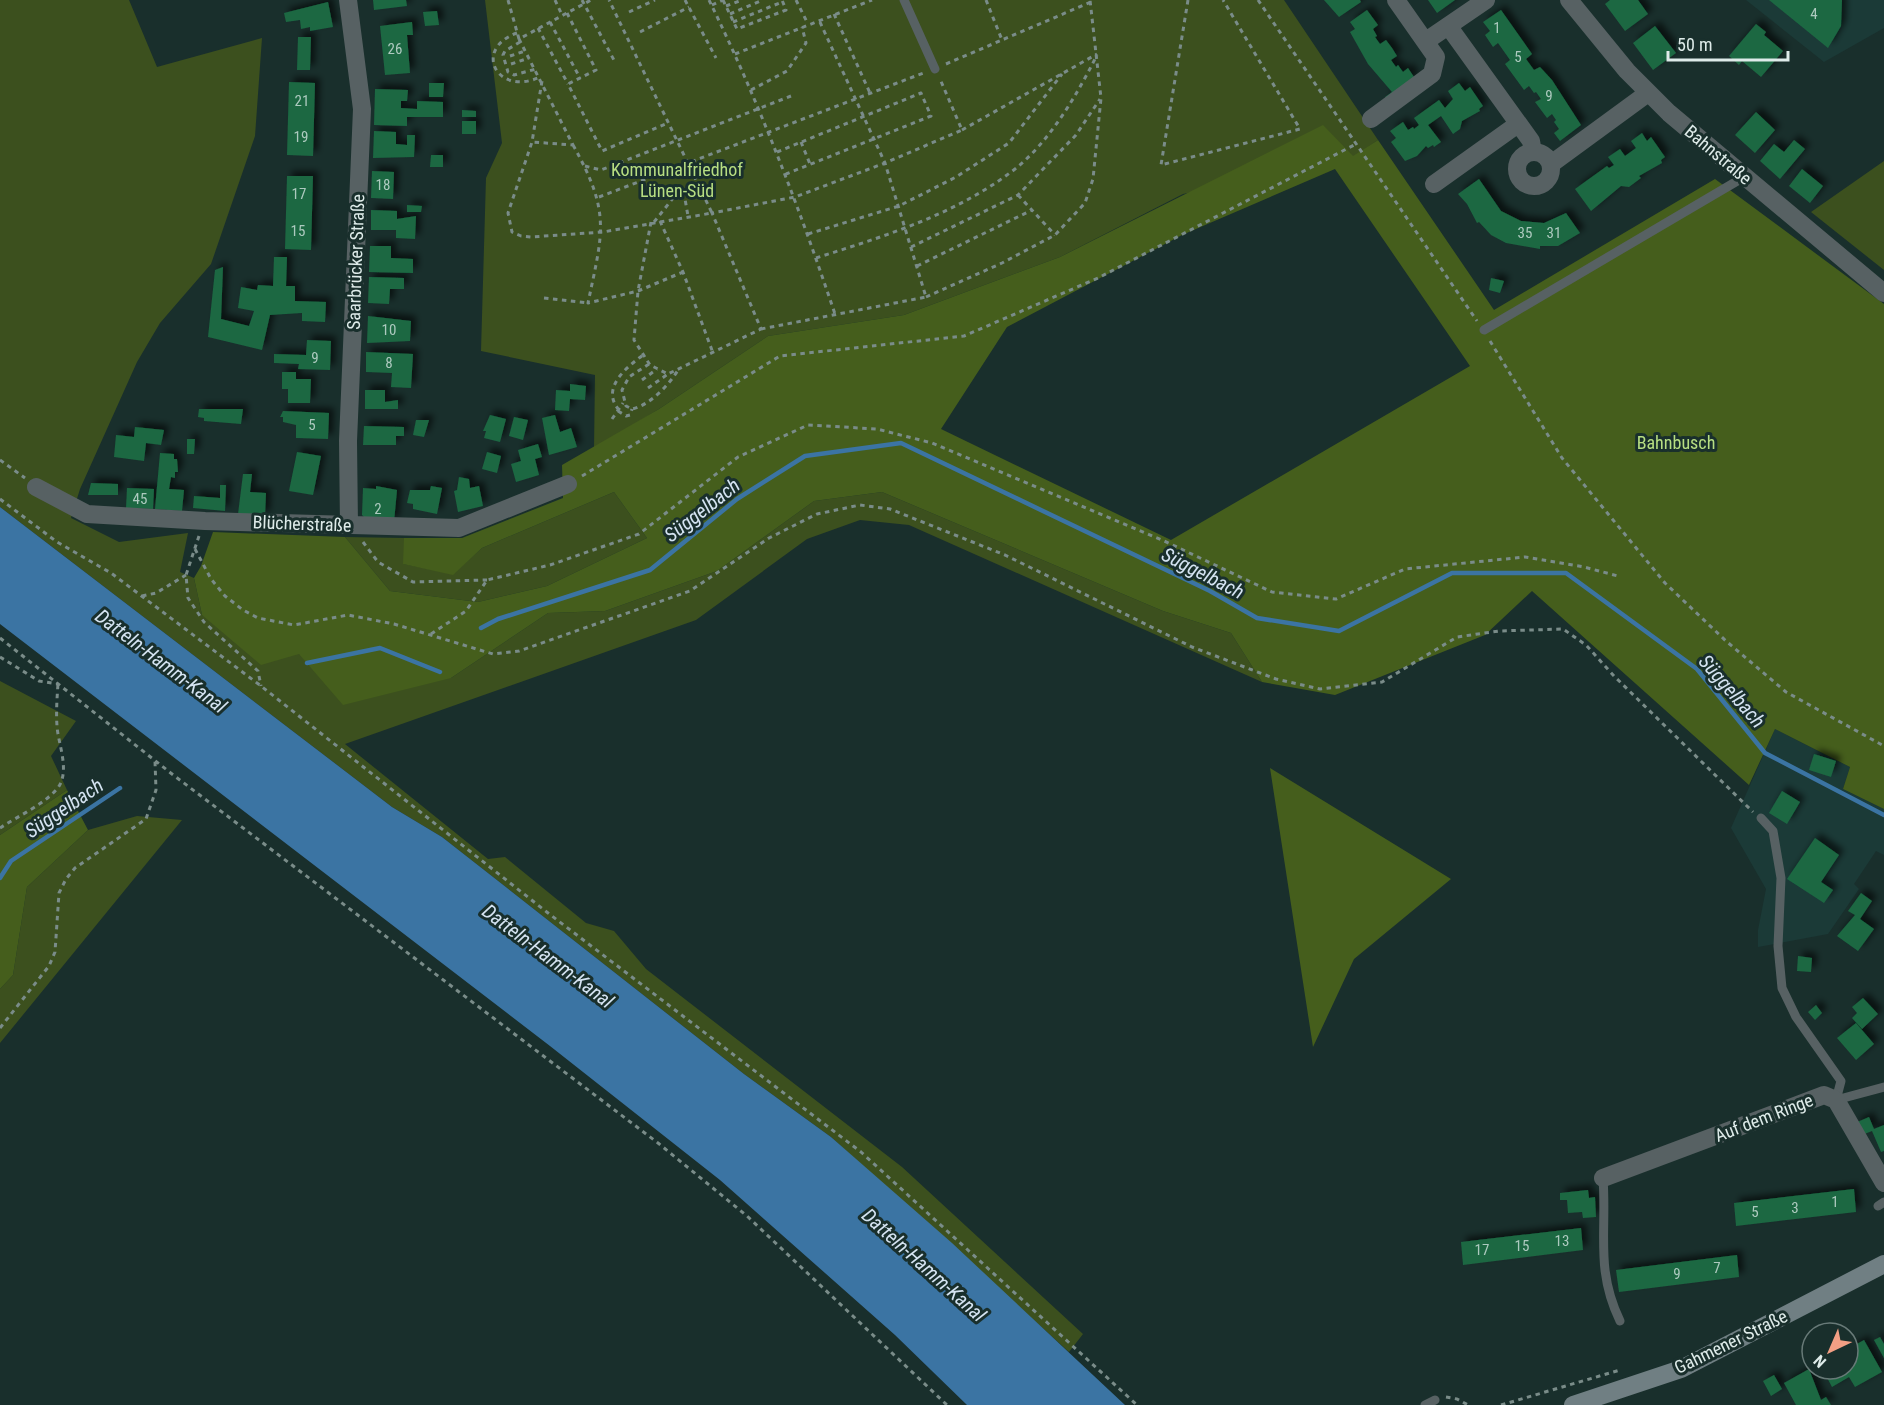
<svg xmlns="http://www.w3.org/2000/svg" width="1884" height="1405" font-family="'Roboto Condensed',sans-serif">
<defs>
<filter id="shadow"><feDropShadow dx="5" dy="-5" stdDeviation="3" flood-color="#0009"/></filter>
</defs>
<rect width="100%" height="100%" fill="#192f2c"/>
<path fill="#1b3a37" d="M 1746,0 L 1884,0 L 1884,28 L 1824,62 Z
M 1775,729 L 1850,767 L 1843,789 L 1884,809 L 1884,855 L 1876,851 L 1854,884 L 1859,889 L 1828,934 L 1758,947 L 1758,930 L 1766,889 L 1731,828 Z"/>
<path fill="#3c501e" d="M 0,0 L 129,0 L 157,67 L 262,38 L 255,136 L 211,264 L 160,323 L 137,362 L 80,489 L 71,518 L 119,542 L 188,533 L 180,572 L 194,578 L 202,615 L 299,654 L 451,678 L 548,613 L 605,611 L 717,571 L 814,501 L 882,492 L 1163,611 L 1231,633 L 1262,682 L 909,525 L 860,520 L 807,539 L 696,620 L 345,744 L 488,859 L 505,857 L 586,923 L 614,931 L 646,969 L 902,1167 L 1083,1334 L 1069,1352 L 831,1137 L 744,1074 L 442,837 L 392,807 L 0,507 Z
M 485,0 L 1284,0 L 1378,140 L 1353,157 L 1183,194 L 1060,257 L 904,315 L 768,336 L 659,409 L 594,449 L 595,375 L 481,351 L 486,178 L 502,143 Z
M 1884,161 L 1884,270 L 1811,212 Z
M 614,492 L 647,538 L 547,586 L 478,602 L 390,591 L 345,537 L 404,538 L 404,564 L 453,574 L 482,548 Z
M 0,681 L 76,721 L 51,756 L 67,790 L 0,835 Z
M 137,816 L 182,820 L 0,1043 L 0,989 L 13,975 L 27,887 L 88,830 Z"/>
<path fill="#455e1c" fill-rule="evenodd" d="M 1323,125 L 1353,156 L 1378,140 L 1494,310 L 1715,179 L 1884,304 L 1884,809 L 1843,789 L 1850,767 L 1775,729 L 1749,785 L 1532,591 L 1485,635 L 1335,695 L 1262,682 L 1231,633 L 1163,611 L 882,492 L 814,501 L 717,571 L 605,611 L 548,613 L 451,678 L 343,705 L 299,654 L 261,665 L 202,615 L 194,578 L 201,566 L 213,532 L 345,537 L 390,591 L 478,602 L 547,586 L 647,538 L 614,492 L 482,548 L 453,575 L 403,564 L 404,538 L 462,538 L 563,498 L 562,465 L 659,409 L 768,336 L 904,315 L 1060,257 ZM 1335,169 L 1470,366 L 1171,540 L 941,429 L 1007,327 L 1182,235 Z
M 1270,768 L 1451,879 L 1354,959 L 1313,1047 Z
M 67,790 L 88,830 L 27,887 L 13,975 L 0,989 L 0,835 Z"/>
<path fill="#3b74a3" d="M 0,507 L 392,807 L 442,837 L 744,1074 L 831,1137 L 952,1243 L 1125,1405 L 967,1405 L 895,1335 L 720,1180 L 550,1046 L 0,624 Z"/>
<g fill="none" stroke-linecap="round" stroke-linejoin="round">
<path stroke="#3b74a3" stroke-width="4.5" d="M 481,628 L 498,619 L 650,570 L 737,499 L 805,456 L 901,443 L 1210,591 L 1257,618 L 1339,631 L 1452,573 L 1566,573 L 1697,669 L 1765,753 L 1884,815
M 307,663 L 380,648 L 440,672
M 0,878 L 11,861 L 120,788"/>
</g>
<path fill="#1b6842" filter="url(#shadow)" d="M 373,0 L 406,0 L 407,6 L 374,10 Z
M 1324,0 L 1360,0 L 1361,2 L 1339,17 Z
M 1428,0 L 1455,0 L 1437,13 Z
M 1610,0 L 1638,0 L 1648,14 L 1625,31 L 1605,4 Z
M 1769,0 L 1842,0 L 1841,26 L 1828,48 Z
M 328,2 L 333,27 L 310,31 L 310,27 L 301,29 L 300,20 L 286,22 L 284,13 Z
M 1367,10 L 1378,25 L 1373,29 L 1377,36 L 1375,37 L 1380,44 L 1386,40 L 1392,48 L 1397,56 L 1391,60 L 1396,67 L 1398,65 L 1403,72 L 1408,68 L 1414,77 L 1389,103 L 1385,97 L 1392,92 L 1368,64 L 1350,32 L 1355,29 L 1350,22 Z
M 1501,10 L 1532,54 L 1526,59 L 1534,70 L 1540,67 L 1552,80 L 1581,125 L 1560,141 L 1554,133 L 1559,129 L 1554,122 L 1556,120 L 1552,114 L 1547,118 L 1535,102 L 1541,99 L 1536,92 L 1534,93 L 1529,86 L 1524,90 L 1505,64 L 1510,60 L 1498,43 L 1493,47 L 1485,35 L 1490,31 L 1483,22 Z
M 437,11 L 439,25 L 425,26 L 423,12 Z
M 412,22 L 413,35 L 407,35 L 410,73 L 385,75 L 380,26 Z
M 1756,24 L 1766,32 L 1764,35 L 1783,51 L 1761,77 L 1742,61 L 1739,65 L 1729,56 Z
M 1655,26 L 1676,53 L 1653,70 L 1633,43 Z
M 298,37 L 311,37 L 310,70 L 297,70 Z
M 289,82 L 315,83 L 313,156 L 287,155 Z
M 429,83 L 444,83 L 443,97 L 429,97 Z
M 1459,83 L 1465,91 L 1470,87 L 1483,106 L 1479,109 L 1480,111 L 1462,121 L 1460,129 L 1453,134 L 1441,116 L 1428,125 L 1441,142 L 1434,147 L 1433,145 L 1428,148 L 1426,146 L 1417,156 L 1405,161 L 1391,142 L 1396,138 L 1390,131 L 1403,122 L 1408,130 L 1413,127 L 1414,129 L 1419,125 L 1414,118 L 1439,100 L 1445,108 L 1453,99 L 1448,91 Z
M 375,89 L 408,90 L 407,101 L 401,101 L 401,108 L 417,109 L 417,101 L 443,102 L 443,117 L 407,117 L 407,126 L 374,125 Z
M 462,110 L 476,111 L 476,117 L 462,117 Z
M 1756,112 L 1775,130 L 1755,153 L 1735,135 Z
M 462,121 L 476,121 L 476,134 L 462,134 Z
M 374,131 L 396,132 L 396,144 L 407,145 L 407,135 L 415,135 L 414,157 L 373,158 Z
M 1642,133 L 1647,141 L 1651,137 L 1665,157 L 1661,160 L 1662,163 L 1639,176 L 1641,178 L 1629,187 L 1621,186 L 1591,211 L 1575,189 L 1607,166 L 1609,168 L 1614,165 L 1608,157 L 1620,149 L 1625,156 L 1636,148 L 1631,141 Z
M 1794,140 L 1805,149 L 1780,179 L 1760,161 L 1774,144 L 1784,152 Z
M 431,155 L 443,155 L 443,167 L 430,167 Z
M 1802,169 L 1823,186 L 1810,203 L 1789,186 Z
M 372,171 L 394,172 L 393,199 L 371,198 Z
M 287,176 L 313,176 L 311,250 L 285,249 Z
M 1479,179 L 1501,211 L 1521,221 L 1544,223 L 1566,213 L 1580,233 L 1558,246 L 1540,246 L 1540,249 L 1506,243 L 1491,235 L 1479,222 L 1477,223 L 1467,204 L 1458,194 Z
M 407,205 L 422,206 L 421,212 L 407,212 Z
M 371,210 L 397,211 L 397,219 L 416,216 L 415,239 L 396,238 L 396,230 L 371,230 Z
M 370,246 L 391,246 L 391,258 L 413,259 L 413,273 L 369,272 Z
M 274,257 L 287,257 L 286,286 L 295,286 L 295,301 L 326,302 L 325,322 L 302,321 L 302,313 L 270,315 L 262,350 L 208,337 L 215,270 L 223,267 L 221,319 L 249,326 L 254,311 L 238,308 L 241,287 L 257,290 L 258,285 L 273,286 Z
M 369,277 L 404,278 L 404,289 L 390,289 L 389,304 L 368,303 Z
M 1491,278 L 1504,281 L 1500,293 L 1489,290 Z
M 368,316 L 411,321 L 410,341 L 367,343 Z
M 307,340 L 331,341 L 330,370 L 298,369 L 299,364 L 274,363 L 274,354 L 306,355 Z
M 366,352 L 413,354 L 411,388 L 391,387 L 392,373 L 366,372 Z
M 282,372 L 296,372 L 296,379 L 311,379 L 310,403 L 288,403 L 288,389 L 282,389 Z
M 570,384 L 586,386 L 585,400 L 570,399 L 569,411 L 555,410 L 556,390 L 570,391 Z
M 365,390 L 385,390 L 385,402 L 398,400 L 398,409 L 365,409 Z
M 199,409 L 243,409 L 241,424 L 204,421 L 204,418 L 198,417 Z
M 283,411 L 329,413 L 328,439 L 296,438 L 296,425 L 283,422 L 283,417 L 280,417 Z
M 490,415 L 506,419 L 500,442 L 484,438 L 486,431 L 483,431 Z
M 555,415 L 560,432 L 571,428 L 577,447 L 549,455 L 542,418 Z
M 514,417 L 528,420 L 523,440 L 509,436 Z
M 416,420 L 429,420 L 424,437 L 413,435 Z
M 364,426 L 404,427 L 404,436 L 396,436 L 396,445 L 363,445 Z
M 135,427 L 164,430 L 161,445 L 146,443 L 144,461 L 114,457 L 116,435 L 134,437 Z
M 187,439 L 195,439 L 194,454 L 187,454 Z
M 538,444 L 542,457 L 535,459 L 539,475 L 516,482 L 511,464 L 521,461 L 518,450 Z
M 297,452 L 321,456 L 313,495 L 289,491 Z
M 487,452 L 501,456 L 497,473 L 482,469 Z
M 160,453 L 174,454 L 174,459 L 177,459 L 178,472 L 175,472 L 175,478 L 171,477 L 169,489 L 184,490 L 182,511 L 155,509 Z
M 243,474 L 252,474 L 250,492 L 266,493 L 265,516 L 238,514 Z
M 459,477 L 469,479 L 470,488 L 479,486 L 483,506 L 458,512 L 454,491 L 457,490 Z
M 91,483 L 118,484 L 118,495 L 88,495 Z
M 220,485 L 226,485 L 225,511 L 193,508 L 194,496 L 220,498 Z
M 376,486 L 397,490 L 394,522 L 368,521 L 362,515 L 363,488 L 376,489 Z
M 431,486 L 442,488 L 437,514 L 413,509 L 413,504 L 407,503 L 410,490 L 430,490 Z
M 127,488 L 154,489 L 153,509 L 126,508 Z
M 1814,754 L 1836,761 L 1831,777 L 1809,770 Z
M 1782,791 L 1800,802 L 1787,824 L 1769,813 Z
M 1815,838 L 1839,855 L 1821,882 L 1833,890 L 1824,903 L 1787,879 Z
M 1861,893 L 1872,901 L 1860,919 L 1874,929 L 1858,951 L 1837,936 L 1855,915 L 1848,911 Z
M 1798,956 L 1812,958 L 1811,972 L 1797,971 Z
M 1863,998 L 1878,1014 L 1862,1029 L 1852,1018 L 1857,1013 L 1852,1007 Z
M 1816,1005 L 1822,1013 L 1815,1020 L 1808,1012 Z
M 1856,1023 L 1874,1044 L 1856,1060 L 1837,1038 Z
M 1869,1117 L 1874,1129 L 1884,1125 L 1884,1151 L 1881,1152 L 1872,1131 L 1862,1135 L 1855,1123 Z
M 1854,1189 L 1856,1212 L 1736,1226 L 1734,1203 Z
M 1588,1190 L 1589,1198 L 1595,1197 L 1596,1217 L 1583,1218 L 1582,1212 L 1568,1213 L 1567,1200 L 1560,1200 L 1560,1193 Z
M 1581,1228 L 1583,1250 L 1463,1265 L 1461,1242 Z
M 1737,1255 L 1739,1277 L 1619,1292 L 1616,1270 Z
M 1880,1337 L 1884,1344 L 1884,1358 L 1874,1340 Z
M 1864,1340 L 1882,1372 L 1855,1387 L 1849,1377 L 1832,1387 L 1824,1372 L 1829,1369 L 1848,1369 L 1848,1363 L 1852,1361 L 1848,1349 Z
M 1809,1369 L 1821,1400 L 1826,1397 L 1831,1405 L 1796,1405 L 1784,1383 Z
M 1774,1375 L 1782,1389 L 1771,1396 L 1763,1381 Z"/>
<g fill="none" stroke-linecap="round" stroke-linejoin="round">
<path stroke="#7a8c89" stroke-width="3" stroke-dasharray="4.5 4.5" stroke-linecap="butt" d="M 508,0 L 519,39 L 591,0
M 555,0 L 562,15
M 582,0 L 615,62
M 685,0 L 716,58
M 709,0 C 759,102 799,207 835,314
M 723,0 L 737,29 L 786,10 L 782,0
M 796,0 L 808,24
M 986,0 L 1002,40 L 1091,2
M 1188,0 L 1161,165 L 1300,129 L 1223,0
M 1258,0 L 1477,321
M 712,5 L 723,0
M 726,6 L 742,0
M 629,12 L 655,0
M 567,13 L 596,70 L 568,84 L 602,151 L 668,123
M 730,14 L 763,0
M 834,14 L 870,93
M 550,22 L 580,78
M 733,22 L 782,2
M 538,28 L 568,84
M 640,32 L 689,7
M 517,33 C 472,49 497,97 540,77
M 519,39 L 573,145 L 532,142
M 520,42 L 505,51 L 503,55 L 508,72 L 514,75 L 536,69
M 735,54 L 872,0
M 510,56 L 525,51
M 511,64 L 529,58
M 946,64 L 1002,40
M 542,81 L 532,142 L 508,213 L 512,232 L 521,236 L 531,237 L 603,232 L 712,213 L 609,0
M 751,90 L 787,71 L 806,43 L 802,27
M 962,130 L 1097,54
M 801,142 L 810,164
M 573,145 C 611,213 603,231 588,303 L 638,291 L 683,272
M 777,152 L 921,93 L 931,116 L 786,174
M 585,166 L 601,170 L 791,96
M 1018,195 L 1055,235
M 599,197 L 926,72
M 660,221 L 683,272 L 713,353
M 651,222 L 638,291 L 634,340 L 650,365 L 668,374 L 761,329 L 712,213 L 795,197 L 885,163 L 962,130 L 940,79
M 654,222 L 674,197 L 685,199 L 688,216
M 808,234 L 899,206 L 956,177 L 1009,143 L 1062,74
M 911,247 L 1018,195 L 1076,135 L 1100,99
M 816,258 C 885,236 957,214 1015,169 C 1050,141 1077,95 1097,55
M 917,266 L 1032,210
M 926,297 L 1002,263 L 1055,235 L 1085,203 L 1093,179 L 1101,98 L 1090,0
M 544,298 L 588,303
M 761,329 L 926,297 L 885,163 L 819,20
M 1490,341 L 1562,458 L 1665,583 L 1726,641 L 1786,692 L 1884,746
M 649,364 L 629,377 L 622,390 L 626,406 L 632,409 C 650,405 669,385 678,370
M 642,380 L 657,369
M 648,388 L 668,374
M 619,410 C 600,388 627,367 643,355
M 618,411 L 626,416 L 630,415 L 632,409
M 612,419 L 623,403
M 0,460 L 25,478
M 582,476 L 780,356 L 964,336 L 1098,278 L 1356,144
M 0,499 L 57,542 L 111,573 L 261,686 L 548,913 L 861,1152 L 1137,1405
M 199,536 L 186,575 L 188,598 L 204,622 L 258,671 L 261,686
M 363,542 L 378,562 L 413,582 L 487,580
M 195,549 L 211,579 L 225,596 L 243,610 L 258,618 L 294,625 L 348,615 L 394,624 L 493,654 L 519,651 L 690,591 L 769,538 L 817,514 L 860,505 L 890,509 L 1005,555 L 1192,647 L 1276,679 L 1320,689 L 1382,682 L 1457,637 L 1499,631 L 1563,629 L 1586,645 L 1614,676 L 1753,812
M 142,596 L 156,593 L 186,575
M 431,634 L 466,611 L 487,580 L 550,565 L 639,534 L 738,457 L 808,425 L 877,429 L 932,443 L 1162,540 L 1272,592 L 1336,599 L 1405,569 L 1525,557 L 1584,567 L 1618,576
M 0,638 L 172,774 L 658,1143 L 747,1216 L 947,1405
M 0,657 L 39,681 L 57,684
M 0,828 C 18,816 43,805 57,789 C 71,772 58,744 57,726 C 56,712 57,698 58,684
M 0,1028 L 49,966 L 55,952 L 59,893 L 66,879 L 75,868 L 146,819 L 156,790 L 155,761
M 1446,1397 L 1457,1399 L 1468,1405
M 1501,1405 L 1620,1370"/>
<path stroke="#576163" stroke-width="9" d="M 904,0 L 935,69
M 1484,330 L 1744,177
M 1761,818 L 1773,831 L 1781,878 L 1778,946 L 1782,988 L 1796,1017 L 1841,1081 L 1836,1100 L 1884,1087
M 1603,1178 C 1607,1232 1595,1269 1620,1321
M 1878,1206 L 1884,1202
M 1425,1405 L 1435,1400"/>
<path stroke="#576163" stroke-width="18" d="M 348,0 L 362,109 L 348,441 L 349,525
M 1569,0 L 1627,71 L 1669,113 L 1884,293
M 1449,27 L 1531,141 L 1533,152
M 1426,41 L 1486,0
M 1371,119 L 1432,74 L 1436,57 L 1396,0
M1517 169a17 17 0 1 1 34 0a17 17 0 1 1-34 0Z
M 1551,164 L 1648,93
M 1434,184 L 1518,124
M 36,487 L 87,514 L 205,521 L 459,528 L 568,484
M 1603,1178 L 1824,1095 L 1836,1100 L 1884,1183"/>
<path stroke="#707f83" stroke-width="18" d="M 1573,1405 L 1681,1369 L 1884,1264"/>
</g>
<g text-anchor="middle" stroke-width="6" stroke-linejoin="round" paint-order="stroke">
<g font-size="15" fill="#adcabf">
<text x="1814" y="19">4</text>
<text x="1497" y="33">1</text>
<text x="395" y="54">26</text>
<text x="1518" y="62">5</text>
<text x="1549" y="101">9</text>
<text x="302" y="106">21</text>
<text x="301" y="142">19</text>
<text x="383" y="190">18</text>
<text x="299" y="199">17</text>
<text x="298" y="236">15</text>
<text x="1525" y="238">35</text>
<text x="1554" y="238">31</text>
<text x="389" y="335">10</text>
<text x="315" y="363">9</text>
<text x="389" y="368">8</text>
<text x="312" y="430">5</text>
<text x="140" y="504">45</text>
<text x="378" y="514">2</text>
<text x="1835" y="1207">1</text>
<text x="1795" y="1213">3</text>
<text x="1755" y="1217">5</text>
<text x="1562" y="1246">13</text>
<text x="1522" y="1251">15</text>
<text x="1482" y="1255">17</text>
<text x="1717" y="1273">7</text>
<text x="1677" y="1279">9</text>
</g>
<g font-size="18" fill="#deebe9" stroke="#192f2c">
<text transform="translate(1718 155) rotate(40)" y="6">Bahnstraße</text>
<text transform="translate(356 262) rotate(-88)" y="6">Saarbrücker Straße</text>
<text transform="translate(302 524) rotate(2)" y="6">Blücherstraße</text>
<text transform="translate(1764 1118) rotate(-21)" y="6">Auf dem Ringe</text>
<text transform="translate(1731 1342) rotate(-26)" y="6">Gahmener Straße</text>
</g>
<g font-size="18" fill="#b7de82" stroke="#192f2c">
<text x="677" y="176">Kommunalfriedhof<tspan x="677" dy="21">Lünen-Süd</tspan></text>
<text x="1676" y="449">Bahnbusch</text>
</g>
<g font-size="20" font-style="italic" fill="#d5e4f2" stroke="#192f2c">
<text transform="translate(702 510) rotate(-38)" y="7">Süggelbach</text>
<text transform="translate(1203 573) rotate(27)" y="7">Süggelbach</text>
<text transform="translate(161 661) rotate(37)" y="7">Datteln-Hamm-Kanal</text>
<text transform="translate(1732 691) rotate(49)" y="7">Süggelbach</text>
<text transform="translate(64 808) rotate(-34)" y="7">Süggelbach</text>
<text transform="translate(548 956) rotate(37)" y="7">Datteln-Hamm-Kanal</text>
<text transform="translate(924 1265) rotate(42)" y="7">Datteln-Hamm-Kanal</text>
</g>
</g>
<g transform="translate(1830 1351) rotate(224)"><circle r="28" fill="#192f2c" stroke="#687a78" stroke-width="1.5"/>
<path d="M0-4.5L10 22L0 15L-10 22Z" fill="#f39f84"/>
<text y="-9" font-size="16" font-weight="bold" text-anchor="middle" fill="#deebe9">N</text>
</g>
<path d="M1668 51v9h120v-9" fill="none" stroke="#deebe9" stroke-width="3"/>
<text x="1677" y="51" font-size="18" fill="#deebe9" stroke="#192f2c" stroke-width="4.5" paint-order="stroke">50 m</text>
</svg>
